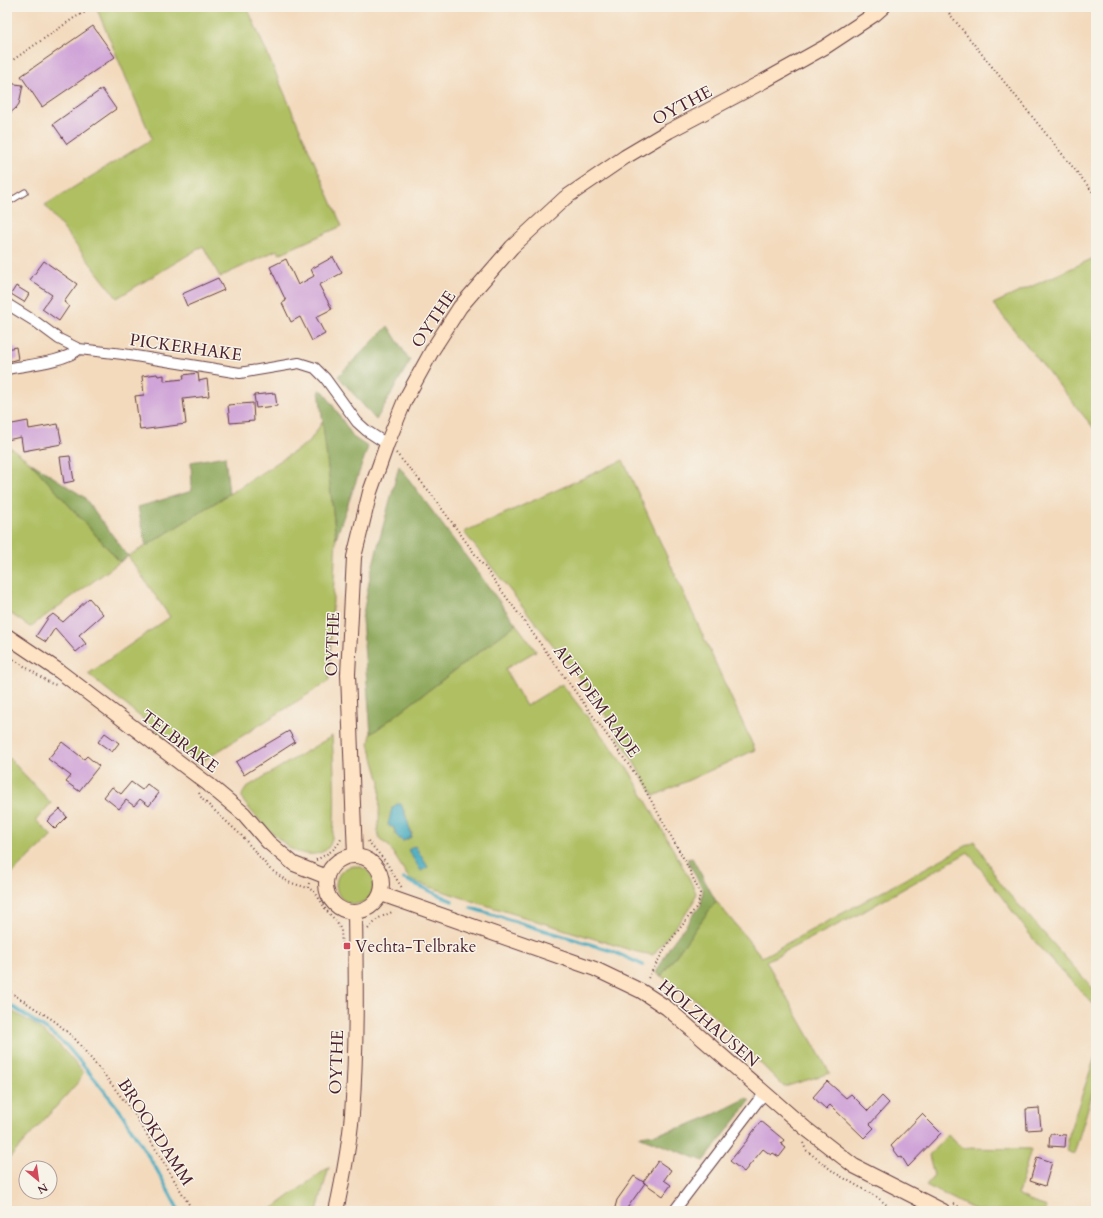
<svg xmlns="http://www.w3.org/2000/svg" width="1103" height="1218" font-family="Cardo,serif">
<rect width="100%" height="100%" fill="#f7f3e8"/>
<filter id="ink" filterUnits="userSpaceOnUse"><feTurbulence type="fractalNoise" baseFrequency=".025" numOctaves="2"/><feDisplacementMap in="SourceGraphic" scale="8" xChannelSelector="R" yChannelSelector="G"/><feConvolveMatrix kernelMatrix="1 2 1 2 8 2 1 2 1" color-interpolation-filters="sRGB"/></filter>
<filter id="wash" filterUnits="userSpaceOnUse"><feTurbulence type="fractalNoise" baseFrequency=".012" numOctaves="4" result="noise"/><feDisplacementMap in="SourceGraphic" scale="16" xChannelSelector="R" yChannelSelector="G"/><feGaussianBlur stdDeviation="0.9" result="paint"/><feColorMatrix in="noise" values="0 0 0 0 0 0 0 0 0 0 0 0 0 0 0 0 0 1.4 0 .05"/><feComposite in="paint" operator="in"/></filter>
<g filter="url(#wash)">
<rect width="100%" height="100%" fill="#f3dabd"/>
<path fill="#afbf62" stroke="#7c6f46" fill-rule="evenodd" d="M 96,7 L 247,7 L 342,226 L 279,254 L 277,250 L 220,277 L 203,246 L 117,298 L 45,205 L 152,139 Z
M 1096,257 L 1096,431 L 993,304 Z
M 323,421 L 336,538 L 329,681 L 198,764 L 88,674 L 170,617 L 128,556 L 146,546 L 229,494 L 309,442 Z
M 7,445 L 30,462 L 120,562 L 30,627 L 7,611 Z
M 623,460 L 755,750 L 654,796 L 597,701 L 464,532 Z
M 516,624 L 536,651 L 505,669 L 526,706 L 562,684 L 630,772 L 689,878 L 696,893 L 693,904 L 653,955 L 637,952 L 472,901 L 410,880 L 388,845 L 380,840 L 377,831 L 379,820 L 380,782 L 369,744 L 371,734 ZM 405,811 L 407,823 L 412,833 L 411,837 L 403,841 L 395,834 L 394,828 L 388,825 L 391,817 ZM 415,846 L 428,867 L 408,850 Z
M 332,736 C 333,755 339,837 328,848 C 318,857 304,855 293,850 C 285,846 244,807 242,798 C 241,795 245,790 247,787 Z
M 9,758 L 51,803 L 36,820 L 52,836 L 7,878 L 7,760 Z
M 975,841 L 1001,885 L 1096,992 L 1096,1007 L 1040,948 L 968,852 L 861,913 L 766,961 L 830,1073 L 784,1087 L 704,1006 L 661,976 L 716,901 L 762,957 Z
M336 885a19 19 0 1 1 38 0a19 19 0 1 1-38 0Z
M 8,1009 L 35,1025 L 59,1045 L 83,1072 L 80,1080 L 7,1161 L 7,1010 Z
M 1096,1054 L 1096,1081 L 1074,1154 L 1066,1151 L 1070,1130 Z
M 948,1135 L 962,1148 L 1031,1149 L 1018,1194 L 1032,1202 L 1047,1207 L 1046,1211 L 977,1211 L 926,1185 L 934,1176 L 929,1155 Z
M 329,1167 L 317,1211 L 269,1211 Z"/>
<path fill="#8ba658" stroke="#6a6242" d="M 388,326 L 410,361 L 376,420 L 338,376 Z
M 319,390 L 324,392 L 354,438 L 368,447 L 336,538 Z
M 225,456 L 229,494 L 146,546 L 138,507 L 192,491 L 191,462 Z
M 30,462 L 84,497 L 128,556 L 120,562 Z
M 399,466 L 516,624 L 371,734 L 362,619 L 371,572 Z
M 692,858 L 716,901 L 661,976 L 656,973 L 670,946 L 701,905 L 703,890 L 687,859 Z
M 747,1098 L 750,1101 L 704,1161 L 638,1136 C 678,1133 712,1116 747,1098 Z"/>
<path fill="#3ea8be" stroke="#446474" d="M 397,804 L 401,804 C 404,810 412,833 411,837 L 403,841 C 397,838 396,835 394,828 L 392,826 L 390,827 L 388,825 L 392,808 Z
M 415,846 L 428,867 L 421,871 L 408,850 Z"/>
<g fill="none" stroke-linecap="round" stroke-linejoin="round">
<path stroke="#3ea8be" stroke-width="3.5" d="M 404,879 L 452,901
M 471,908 L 612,951 L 643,965
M 7,1003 L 47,1030 L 66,1045 L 98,1083 L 121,1112 L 157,1170 L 179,1211"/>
</g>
<g id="blocks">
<path fill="#d0a4d8" d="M 93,26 L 115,57 L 42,107 L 21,76 Z
M 7,83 L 23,85 L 19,104 L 16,108 L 7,116 Z
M 102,89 L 116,109 L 67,144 L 53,124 Z
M 333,257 L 342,273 L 319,285 L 332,309 L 316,317 L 325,334 L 312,341 L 300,317 L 291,322 L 282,303 L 286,301 L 270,267 L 286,259 L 298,285 L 314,276 L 311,269 Z
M 44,261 L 77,284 L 64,302 L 69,306 L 59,321 L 42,309 L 52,295 L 30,280 Z
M 218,278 L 224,290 L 187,306 L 182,294 Z
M 16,286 L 29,294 L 24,302 L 11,294 Z
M 16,347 L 18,359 L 7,362 L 7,349 Z
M 198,373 L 199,381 L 207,379 L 209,396 L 183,399 L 186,424 L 140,430 L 135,396 L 144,395 L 142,376 L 157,374 L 158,376 L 164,375 L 164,381 L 184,379 L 183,375 Z
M 275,393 L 277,406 L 256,408 L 254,395 Z
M 253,403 L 254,421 L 230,423 L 228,405 Z
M 28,421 L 29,429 L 58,424 L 62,444 L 23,451 L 21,437 L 7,440 L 7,425 Z
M 70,456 L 74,481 L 64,483 L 60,457 Z
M 89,598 L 103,614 L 79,635 L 86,644 L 76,652 L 55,628 L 46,642 L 36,636 L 48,618 L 53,614 L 63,622 Z
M 289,731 L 295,742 L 244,775 L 236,762 Z
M 105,733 L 119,743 L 112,752 L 98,742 Z
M 62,742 L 84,759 L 87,756 L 99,766 L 79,791 L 66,782 L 71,776 L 48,759 Z
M 131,782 L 142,790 L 147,784 L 159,793 L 149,806 L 140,799 L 134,806 L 126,800 L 119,809 L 104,797 L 112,787 L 121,794 Z
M 60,809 L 67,817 L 55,829 L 47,821 Z
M 827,1081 L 846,1098 L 851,1094 L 868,1111 L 882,1096 L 889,1103 L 870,1124 L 874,1128 L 864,1138 L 830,1105 L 826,1109 L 813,1097 Z
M 1039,1108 L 1041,1129 L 1027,1130 L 1026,1109 Z
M 922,1114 L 941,1133 L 908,1167 L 902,1157 L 900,1158 L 891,1146 Z
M 761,1121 L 784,1140 L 781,1144 L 786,1148 L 779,1157 L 773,1153 L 771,1155 L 763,1149 L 744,1172 L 730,1161 L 749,1138 L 749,1137 Z
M 1050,1134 L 1066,1135 L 1065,1147 L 1049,1146 Z
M 1037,1157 L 1052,1162 L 1045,1186 L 1030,1181 Z
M 658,1161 L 671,1170 L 664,1180 L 671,1185 L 663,1196 L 643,1182 Z
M 634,1176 L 645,1183 L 625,1211 L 614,1211 L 617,1200 Z"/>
</g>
</g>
<g filter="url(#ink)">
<use href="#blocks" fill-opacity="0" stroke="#633b41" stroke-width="1"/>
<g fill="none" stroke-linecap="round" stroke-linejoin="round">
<defs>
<path id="lane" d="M 7,203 L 25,192"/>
<path id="street" d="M 7,304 L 36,322 L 59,339 L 79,349 L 123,354 L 240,373 L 299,363 L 315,368 L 325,378 L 357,422 L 367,431 L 387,444
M 7,369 C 26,365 65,362 79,349
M 674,1211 L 757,1102 L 765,1094"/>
<path id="secondary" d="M 7,636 L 59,671 L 208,784 L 244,814 L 268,842 L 294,864 L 327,877
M 355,856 L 348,674 L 354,557 L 370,492 L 387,444 L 405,400 L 433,349 L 460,307 L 512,247 L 565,198 L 625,157 L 669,131 L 764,81 L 825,47 L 875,14 L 883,7
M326 884a28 28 0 1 1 56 0a28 28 0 1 1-56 0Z
M 381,894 L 595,969 L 641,991 L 667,1008 L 805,1128 L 854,1166 L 943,1211
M 336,1211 C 343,1179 349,1147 352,1114 C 357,1047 356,980 355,912"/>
</defs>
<use href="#lane" stroke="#633b41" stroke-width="7"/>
<use href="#street" stroke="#633b41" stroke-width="12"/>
<use href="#secondary" stroke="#633b41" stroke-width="16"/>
<path stroke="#633b41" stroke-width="2" stroke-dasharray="1 3" stroke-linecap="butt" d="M 944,7 L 1096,196
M 7,64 L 74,18 L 95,7
M 396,453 L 429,491 L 639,779 L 685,861 L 700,893 L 698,905 L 667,945 L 647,980
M 7,655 L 50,683 L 56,685
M 199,793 L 202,799 L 241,835 L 270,869 L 288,882 L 308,888
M 368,841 L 386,862 L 402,888
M 316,860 C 327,854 336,850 341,839
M 309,883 L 308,888 L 315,892 L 326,910 L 336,921 L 341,930 L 342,950
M 368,929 L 379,918 L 392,912
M 7,990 L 56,1022 L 76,1040 L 106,1077 L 135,1115 L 193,1211
M 803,1143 L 806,1150 L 835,1173 L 877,1197 L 894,1211
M 954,1204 L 967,1211"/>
<use href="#lane" stroke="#fff" stroke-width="5"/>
<use href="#street" stroke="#fff" stroke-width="10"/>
<use href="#secondary" stroke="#fee4c5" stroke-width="14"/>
</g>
</g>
<rect fill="#d1495b" stroke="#f7f3e8" stroke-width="1.5" x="343" y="942" width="8" height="8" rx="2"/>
<g text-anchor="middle" stroke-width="3" stroke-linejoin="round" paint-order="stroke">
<g font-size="17" fill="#4a1f2b" stroke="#f7f3e8">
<text transform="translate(682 105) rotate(-28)" y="6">OYTHE</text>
<text transform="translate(433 319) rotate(-56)" y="6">OYTHE</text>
<text transform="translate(186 347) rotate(8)" y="6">PICKERHAKE</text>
<text transform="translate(332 644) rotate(-88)" y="6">OYTHE</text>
<text transform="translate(597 701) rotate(54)" y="6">AUF DEM RADE</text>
<text transform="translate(180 741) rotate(37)" y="6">TELBRAKE</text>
<text transform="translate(709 1023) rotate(40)" y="6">HOLZHAUSEN</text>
<text transform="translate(336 1062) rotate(-88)" y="6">OYTHE</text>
<text transform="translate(156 1132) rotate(57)" y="6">BROOKDAMM</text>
</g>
<g font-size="17" fill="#4a1f2b" stroke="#f7f3e8" text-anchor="start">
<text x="355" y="952">Vechta-Telbrake</text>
</g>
</g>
<rect width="1103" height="1218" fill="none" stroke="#f7f3e8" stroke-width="24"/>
<g transform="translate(38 1180) rotate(151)"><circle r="19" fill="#f7f3e8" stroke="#b29e9c"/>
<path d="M0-3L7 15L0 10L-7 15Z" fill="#d1495b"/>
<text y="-6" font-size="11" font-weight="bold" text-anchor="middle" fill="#4a1f2b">N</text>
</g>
</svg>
